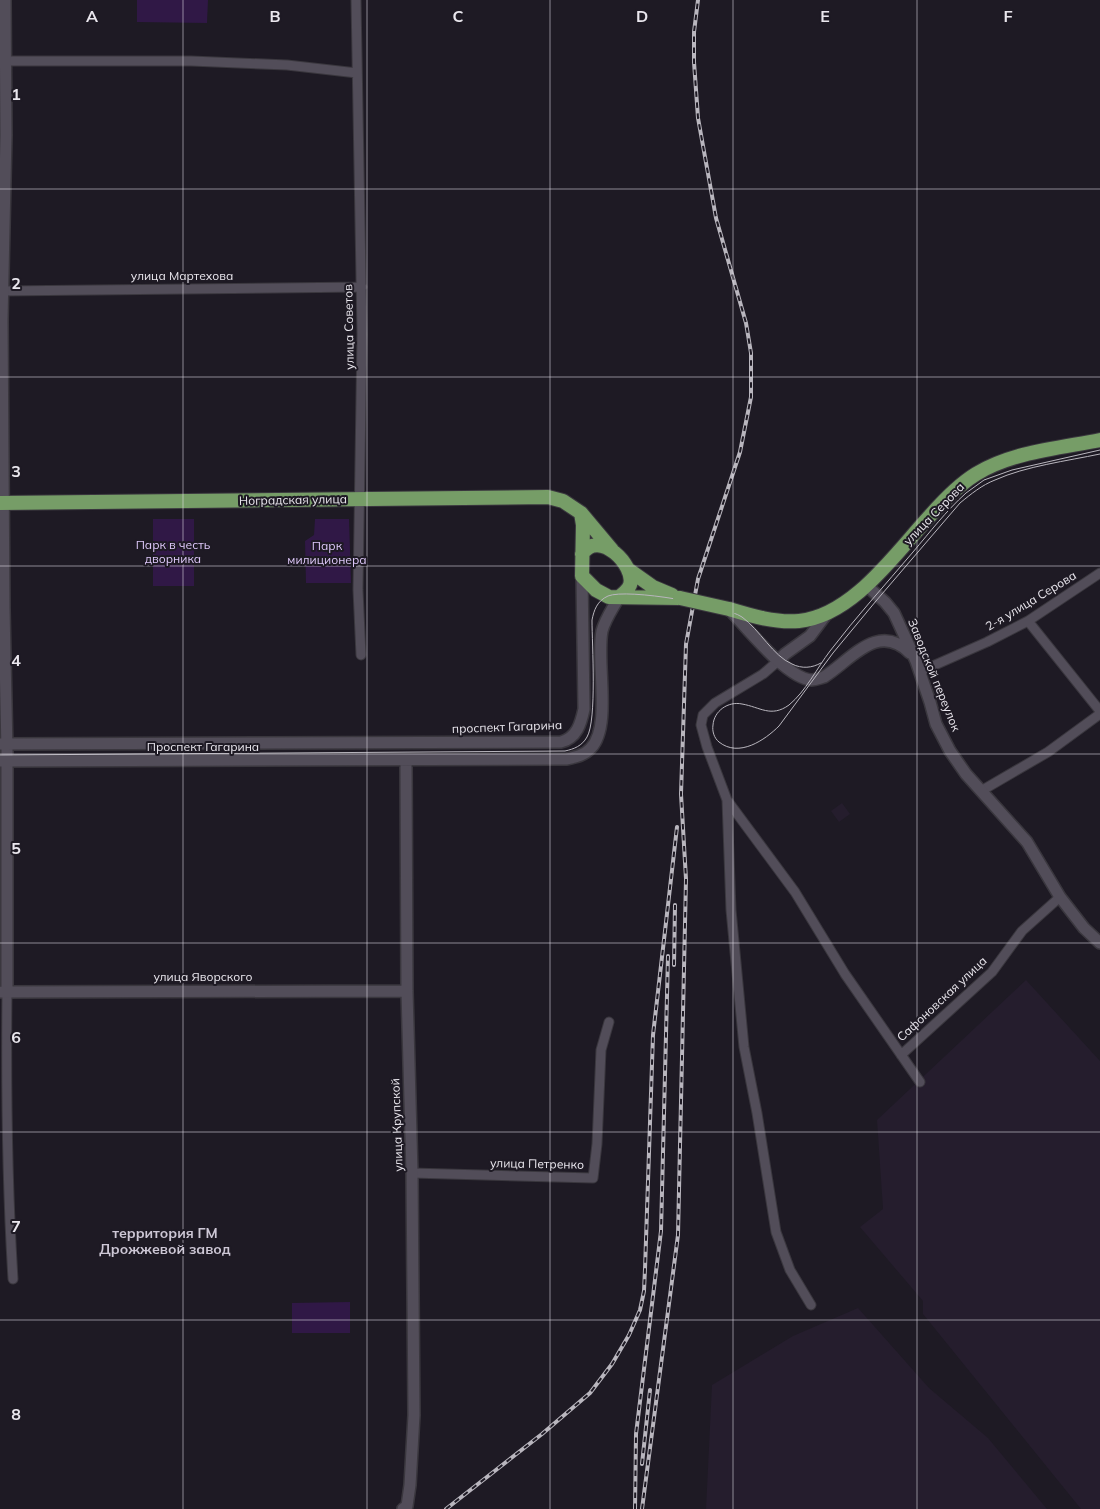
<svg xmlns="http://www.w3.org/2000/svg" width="1100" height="1509" font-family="Mulish,sans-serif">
<rect width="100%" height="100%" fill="#1e1a24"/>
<path fill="#251d2d" d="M 842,803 L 850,814 L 839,822 L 831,811 Z
M 1026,980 L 1100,1061 L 1100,1509 L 1081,1509 L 923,1314 L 923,1301 L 860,1227 L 883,1209 L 877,1120 Z
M 858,1308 L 929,1388 L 988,1438 L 1047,1509 L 706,1509 L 712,1385 L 793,1336 Z"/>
<path fill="#301846" d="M 137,0 L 208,0 L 207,23 L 137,22 Z
M 153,519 L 194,519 L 194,586 L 153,586 Z
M 315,519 L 349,519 L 351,583 L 306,583 L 305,541 L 314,535 Z
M 350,1302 L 350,1333 L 292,1333 L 292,1303 Z"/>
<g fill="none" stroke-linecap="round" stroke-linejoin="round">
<defs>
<path id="street" d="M 356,0 L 362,334 L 358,590 L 361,655
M 6,61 L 191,61 L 287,65 L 357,73
M 2,291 L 362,287
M 1028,621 L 1100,711
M 778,661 L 763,674 L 715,703 L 703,715 L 701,725 L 707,747 L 727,800 L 731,910 L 744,1047 L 757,1113 L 776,1232 L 790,1270 L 811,1305
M 919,672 L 987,642 L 1028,621 L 1100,573
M 981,791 L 1048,752 L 1100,714
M 727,800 L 795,892 L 845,974 L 920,1082
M 7,992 C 6,1088 7,1184 13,1279
M 901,1055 L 992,972 L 1022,931 L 1060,897
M 412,1173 L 593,1178 L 597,1144 L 601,1050 L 609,1022"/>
<path id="secondary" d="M 5,0 L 6,135 L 2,320 L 4,609 L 7,751 L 7,992
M 867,586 L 885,602 L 894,613 L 916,661 L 930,702 L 936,724 L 950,751 L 966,774 L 1027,842 L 1060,897 L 1084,928 L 1100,943
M 729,609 C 746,627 787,679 812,680 C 816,680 820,678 824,677 C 851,660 878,621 910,653
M 778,661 L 785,654 L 810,636 L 828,612
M 0,744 L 561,742 C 577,738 581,723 584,709 L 582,576
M 1,761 L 567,759 C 576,757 585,755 591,748 C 612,726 596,662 602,631 C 605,619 613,608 619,597
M 2,992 L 407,991
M 403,1509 L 407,1506 L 410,1485 L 414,1415 L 412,1173 L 407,991 L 406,761"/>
<path id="primary" d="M 0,503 L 548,497 L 563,501 L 581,513 L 612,550
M 581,513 L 583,525 L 582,576 L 596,590 L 609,597 L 680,598
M 582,554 C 599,528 636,566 630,585 C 628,590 623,594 619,597
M 629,570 L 653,587 L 672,595
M 729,609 C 752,616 775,623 799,621 C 852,616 895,554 929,517 C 943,501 958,485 976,474 C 1012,452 1059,448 1100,440"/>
</defs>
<use href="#street" stroke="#3a373e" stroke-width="11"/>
<use href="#secondary" stroke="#3a373e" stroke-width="14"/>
<use href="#primary" stroke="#3a373e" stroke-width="16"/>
<use href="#street" stroke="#524d59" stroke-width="9"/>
<use href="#secondary" stroke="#524d59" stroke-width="11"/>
<use href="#primary" stroke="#769d67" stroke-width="14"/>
<path stroke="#b9b6be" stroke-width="1" d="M 1100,450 L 1012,470 L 984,480 L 966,493 C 946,511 930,532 913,552 C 885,585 856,617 830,651 C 817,668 806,691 789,705 C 771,718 760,707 742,704 C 728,701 714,711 713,725 C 712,731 714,738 719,742 C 739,758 765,740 779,726 L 833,653 L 876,601 L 960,503 C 971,494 982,485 995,480 C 1026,466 1067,461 1100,454
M 0,755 L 565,751 C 574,749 582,746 587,737 C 597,720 592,644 592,620 C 594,610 597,601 608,596 C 628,588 724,605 742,617 C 760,630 773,656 792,664 C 802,669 812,668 821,663"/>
<defs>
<path id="rail" d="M 674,965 L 675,905
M 642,1464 L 650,1390
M 446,1509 L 542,1434 L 590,1393 L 612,1364 L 629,1335 L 640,1310 L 644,1291 L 645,1269 L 653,1035 L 677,827
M 635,1509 L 636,1434 L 661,1231 L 668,956
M 642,1509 L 678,1235 L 686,879 L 681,794 L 686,644 L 698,579 L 740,452 L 751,397 L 751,353 L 746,323 L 716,218 L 698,118 L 694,62 L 694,32 L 698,0"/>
</defs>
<use href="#rail" stroke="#b9b6be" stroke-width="4"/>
<use href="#rail" stroke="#1e1a24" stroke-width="2" stroke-dasharray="5.5" stroke-linecap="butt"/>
<defs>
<path id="primary-bridge" d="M 680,598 L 729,609"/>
</defs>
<use href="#primary-bridge" stroke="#3a373e" stroke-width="16" stroke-linecap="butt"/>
<use href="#primary-bridge" stroke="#769d67" stroke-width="14"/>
</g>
<path fill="none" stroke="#eae7ee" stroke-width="1" stroke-opacity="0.55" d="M 183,0 L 183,1509M 367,0 L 367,1509M 550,0 L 550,1509M 733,0 L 733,1509M 917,0 L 917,1509M 0,189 L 1100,189M 0,377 L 1100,377M 0,566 L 1100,566M 0,754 L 1100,754M 0,943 L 1100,943M 0,1132 L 1100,1132M 0,1320 L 1100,1320"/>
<g text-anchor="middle" stroke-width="4" stroke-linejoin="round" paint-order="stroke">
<g font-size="12" fill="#eae7ee" stroke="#1e1a24">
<text x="182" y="280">улица Мартехова</text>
<text transform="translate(349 327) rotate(-91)" y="4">улица Советов</text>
<text transform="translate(293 500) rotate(-1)" y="4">Ноградская улица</text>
<text transform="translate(934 514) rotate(-46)" y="4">улица Серова</text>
<text transform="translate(1031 601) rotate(-31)" y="4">2-я улица Серова</text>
<text transform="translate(934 675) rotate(68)" y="4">Заводской переулок</text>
<text transform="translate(507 727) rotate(-2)" y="4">проспект Гагарина</text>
<text x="203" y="751">Проспект Гагарина</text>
<text x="203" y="981">улица Яворского</text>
<text transform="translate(942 999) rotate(-43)" y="4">Сафоновская улица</text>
<text transform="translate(397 1125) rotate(-92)" y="4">улица Крупской</text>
<text transform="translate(537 1164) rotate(1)" y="4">улица Петренко</text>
</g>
<g font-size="12" fill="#dfc9fb" stroke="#1e1a24">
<text x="173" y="549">Парк в честь<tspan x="173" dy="14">дворника</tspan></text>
<text x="327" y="550">Парк<tspan x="327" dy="14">милиционера</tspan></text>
</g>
<g font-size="14" font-weight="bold" fill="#cdc7d5" stroke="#1e1a24">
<text x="165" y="1238">территория ГМ<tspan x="165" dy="16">Дрожжевой завод</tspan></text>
</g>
</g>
<g font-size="16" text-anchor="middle" font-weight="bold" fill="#eae7ee" stroke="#1e1a24" stroke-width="4" stroke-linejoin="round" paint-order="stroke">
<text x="92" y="22">A</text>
<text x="275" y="22">B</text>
<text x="458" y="22">C</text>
<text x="642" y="22">D</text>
<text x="825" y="22">E</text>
<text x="1008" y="22">F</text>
<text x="16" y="100">1</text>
<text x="16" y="289">2</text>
<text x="16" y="477">3</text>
<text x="16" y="666">4</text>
<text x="16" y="854">5</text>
<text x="16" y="1043">6</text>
<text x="16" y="1232">7</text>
<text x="16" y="1420">8</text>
</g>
</svg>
